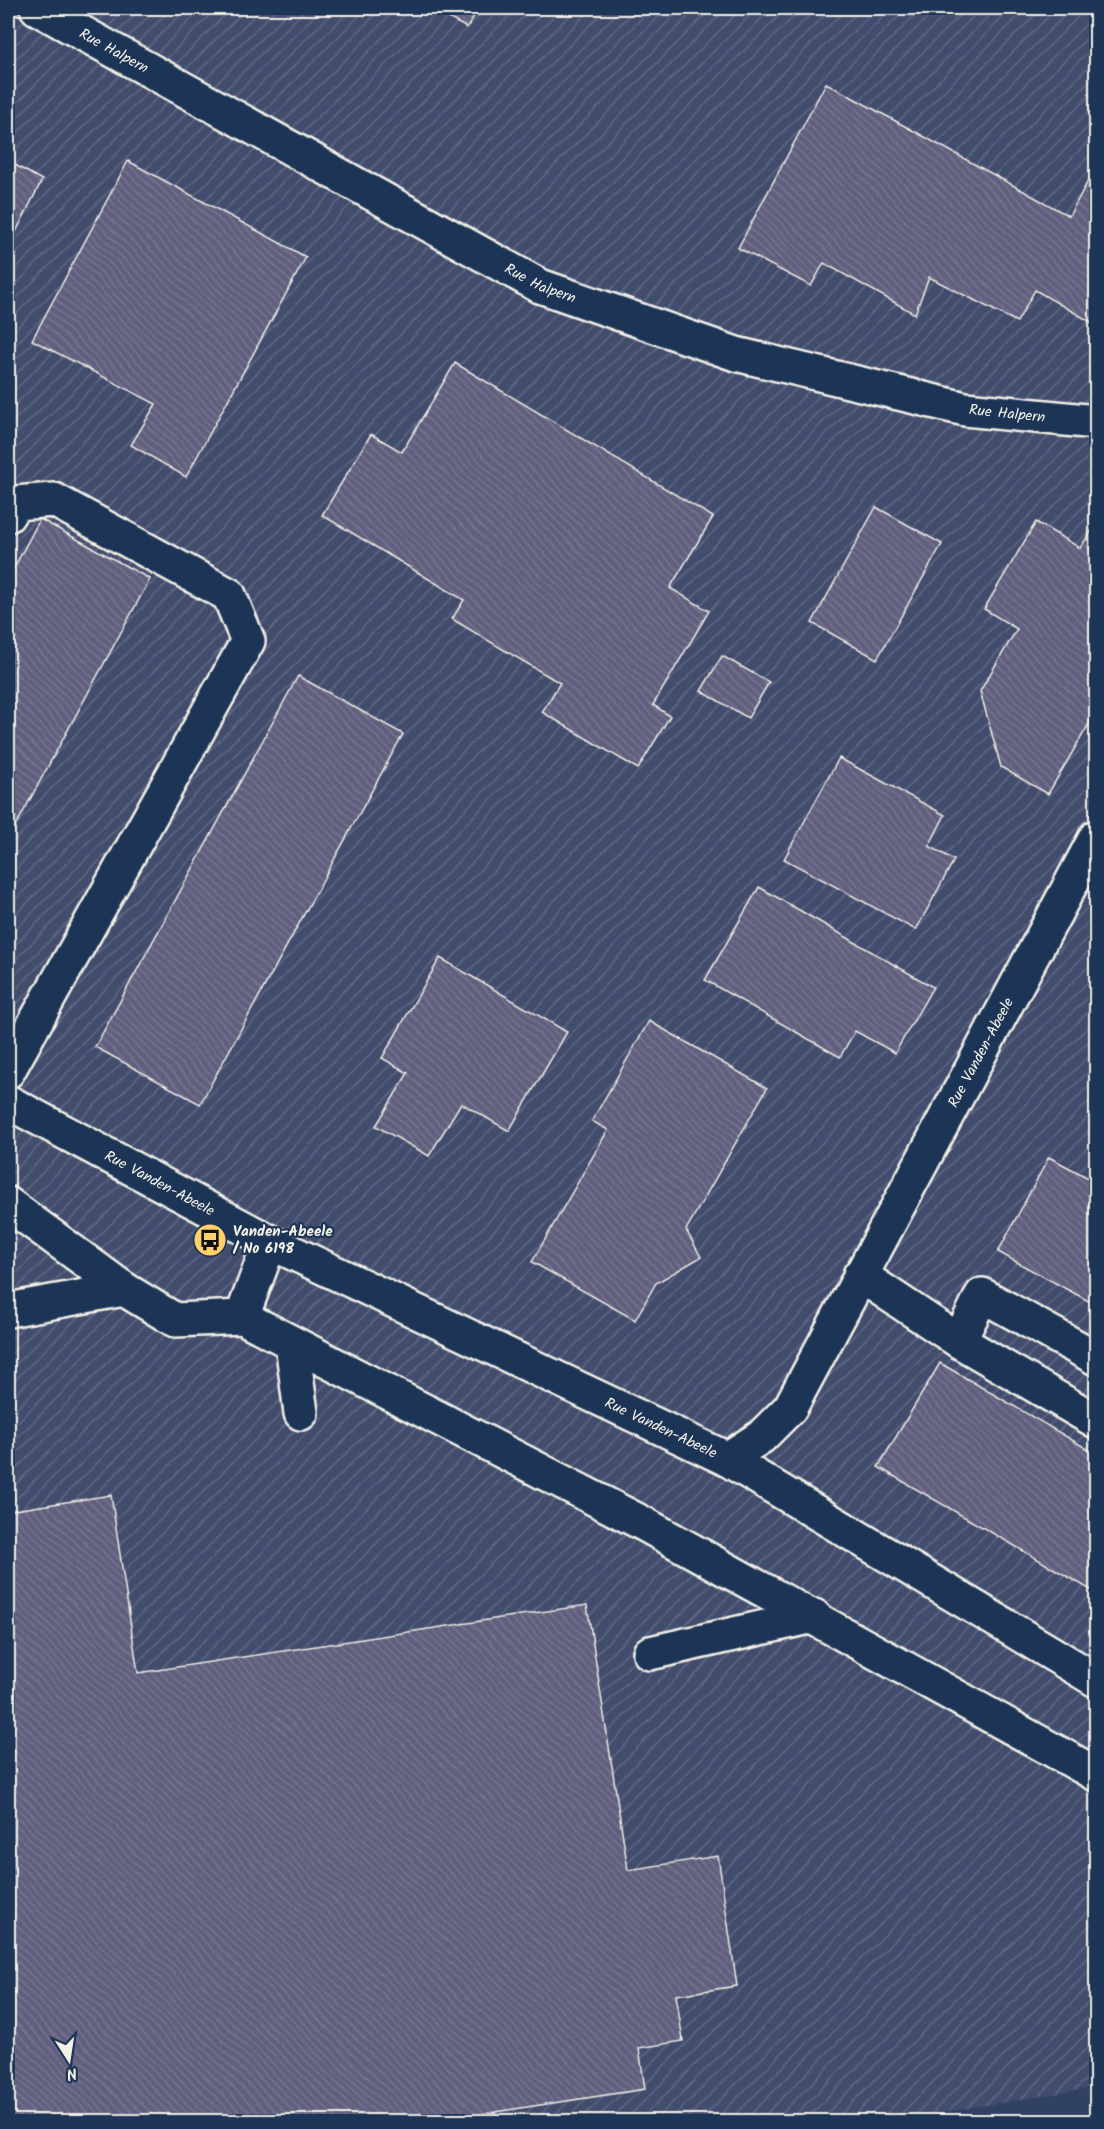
<svg xmlns="http://www.w3.org/2000/svg" width="1104" height="2129" font-family="Kalam,sans-serif">
<defs>
<pattern id="industrial-furrows" width="10" height="10" patternUnits="userSpaceOnUse" patternTransform="scale(1.5)"><rect width="10" height="10" fill="#434d6e"/><path d="M-1 1l2-2M0 10L10 0M9 11l2-2" fill="none" stroke="#5f6783"/></pattern>
<pattern id="building-back-hatch" width="6" height="6" patternUnits="userSpaceOnUse" patternTransform="scale(1.5)"><rect width="6" height="6" fill="#605e7e"/><path d="M-1 5l2 2M0 0l6 6M5-1l2 2" fill="none" stroke="#777690"/></pattern>
</defs>
<rect width="100%" height="100%" fill="#314163"/>
<filter id="ink" filterUnits="userSpaceOnUse"><feTurbulence type="fractalNoise" baseFrequency=".0167" numOctaves="2"/><feDisplacementMap in="SourceGraphic" scale="12" xChannelSelector="R" yChannelSelector="G"/><feConvolveMatrix kernelMatrix="1 2 1 2 8 2 1 2 1" color-interpolation-filters="sRGB"/></filter>
<g filter="url(#ink)">
<path fill="url(#industrial-furrows)" d="M 8,8 L 1096,8 L 1096,2087 L 884,2122 L 8,2122 Z"/>
<path fill="url(#building-back-hatch)" stroke="#f4f1e8" stroke-width="1.5" d="M 430,8 L 479,8 L 467,28 Z
M 826,83 L 1069,216 L 1094,170 L 1096,171 L 1096,325 L 1035,290 L 1017,322 L 929,277 L 915,314 L 824,263 L 811,286 L 738,248 Z
M 8,161 L 42,180 L 8,248 Z
M 128,161 L 306,257 L 186,477 L 131,445 L 156,404 L 32,340 Z
M 455,363 L 713,517 L 670,588 L 709,611 L 653,705 L 670,716 L 638,769 L 542,712 L 560,683 L 452,619 L 464,600 L 322,515 L 371,434 L 402,452 Z
M 876,507 L 942,544 L 877,659 L 812,623 Z
M 40,519 L 150,579 L 8,840 L 8,579 Z
M 1036,522 L 1080,548 L 1096,524 L 1096,712 L 1048,794 L 1001,767 L 980,691 L 1017,629 L 984,609 Z
M 722,656 L 769,682 L 748,718 L 701,691 Z
M 298,676 L 403,734 L 200,1104 L 95,1047 Z
M 839,758 L 945,815 L 929,846 L 954,860 L 916,930 L 784,859 Z
M 759,887 L 933,987 L 895,1053 L 855,1031 L 840,1057 L 705,980 Z
M 440,958 L 567,1032 L 509,1131 L 461,1103 L 429,1156 L 376,1126 L 408,1073 L 382,1058 Z
M 649,1021 L 767,1088 L 686,1230 L 701,1257 L 656,1283 L 635,1320 L 532,1262 L 608,1130 L 592,1121 Z
M 1049,1157 L 1096,1182 L 1096,1305 L 998,1252 Z
M 940,1363 L 1096,1454 L 1096,1593 L 878,1467 Z
M 111,1495 L 138,1673 L 587,1605 L 628,1870 L 718,1856 L 737,1986 L 676,1995 L 683,2041 L 639,2048 L 645,2089 L 430,2122 L 8,2122 L 8,1511 Z"/>
<g fill="none" stroke-linecap="round" stroke-linejoin="round">
<defs>
<g id="minor">
<path id="s1" d="M 37,8 L 540,286 L 736,354 L 965,409 L 1096,422"/>
<path d="M 8,515 L 15,503 L 54,500 L 229,595 L 248,641 L 8,1071"/>
<path id="s2" d="M 8,1102 L 270,1242 L 727,1459 L 761,1437 L 790,1408 L 1096,837"/>
<path d="M 8,1204 L 124,1289 L 175,1320 L 242,1317 L 644,1524 L 1096,1774"/>
<path d="M 860,1275 L 959,1341 L 982,1295 L 1096,1358"/>
<path d="M 8,1310 L 124,1289"/>
<path d="M 242,1317 L 270,1242"/>
<path d="M 959,1341 L 1096,1421"/>
<path d="M 292,1343 L 301,1413"/>
<path d="M 727,1459 L 1096,1680"/>
<path d="M 650,1653 L 814,1616"/>
</g>
</defs>
<use href="#minor" stroke="#f4f1e8" stroke-width="38"/>
<use href="#minor" stroke="#1d3557" stroke-width="33"/>
</g>
</g>
<defs>
<symbol id="bus-disc" viewBox="-11 -11 22 22"><circle r="9.5" fill="#ffd166" stroke="#1d3557"/><path d="M-5-6H5V4H4V6H2V4H-2V6H-4V4H-5ZM-3.5-4V0h7V-4ZM-3.5 1.2v1.5H-2V1.2ZM2 1.2v1.5H3.5V1.2Z" fill="#111"/></symbol>
</defs>
<g fill-rule="evenodd">
<use href="#bus-disc" x="191" y="1221" width="38" height="38"/>
</g>
<g text-anchor="middle" stroke-width="4.5" stroke-linejoin="round" paint-order="stroke">
<g font-size="15" fill="#f4f1e8" stroke="#1d3557">
<text dy="5" stroke="none"><textPath href="#s1" startOffset="88">Rue Halpern</textPath></text>
<text dy="5" stroke="none"><textPath href="#s1" startOffset="574">Rue Halpern</textPath></text>
<text dy="5" stroke="none"><textPath href="#s1" startOffset="1060">Rue Halpern</textPath></text>
<text dy="5" stroke="none"><textPath href="#s2" startOffset="1288">Rue Vanden-Abeele</textPath></text>
<text dy="5" stroke="none"><textPath href="#s2" startOffset="172">Rue Vanden-Abeele</textPath></text>
<text dy="5" stroke="none"><textPath href="#s2" startOffset="730">Rue Vanden-Abeele</textPath></text>
</g>
<g font-size="15" font-weight="bold" fill="#f4f1e8" stroke="#1d3557" text-anchor="start">
<text x="233" y="1236">Vanden-Abeele<tspan x="233" dy="17">/ No 6198</tspan></text>
</g>
</g>
<rect width="1104" height="2129" fill="none" stroke="#1d3557" stroke-width="30"/>
<rect x="15" y="15" width="1074" height="2099" fill="none" stroke="#f4f1e8" stroke-width="2" filter="url(#ink)"/>
<g transform="translate(69 2060) rotate(168)" stroke="#1d3557" stroke-width="4.5" paint-order="stroke">
<path d="M0-4.5L10 22L0 15L-10 22Z" fill="#f4f1e8"/>
<text y="-9" font-size="16" font-weight="bold" text-anchor="middle" fill="#f4f1e8">N</text>
</g>
</svg>
